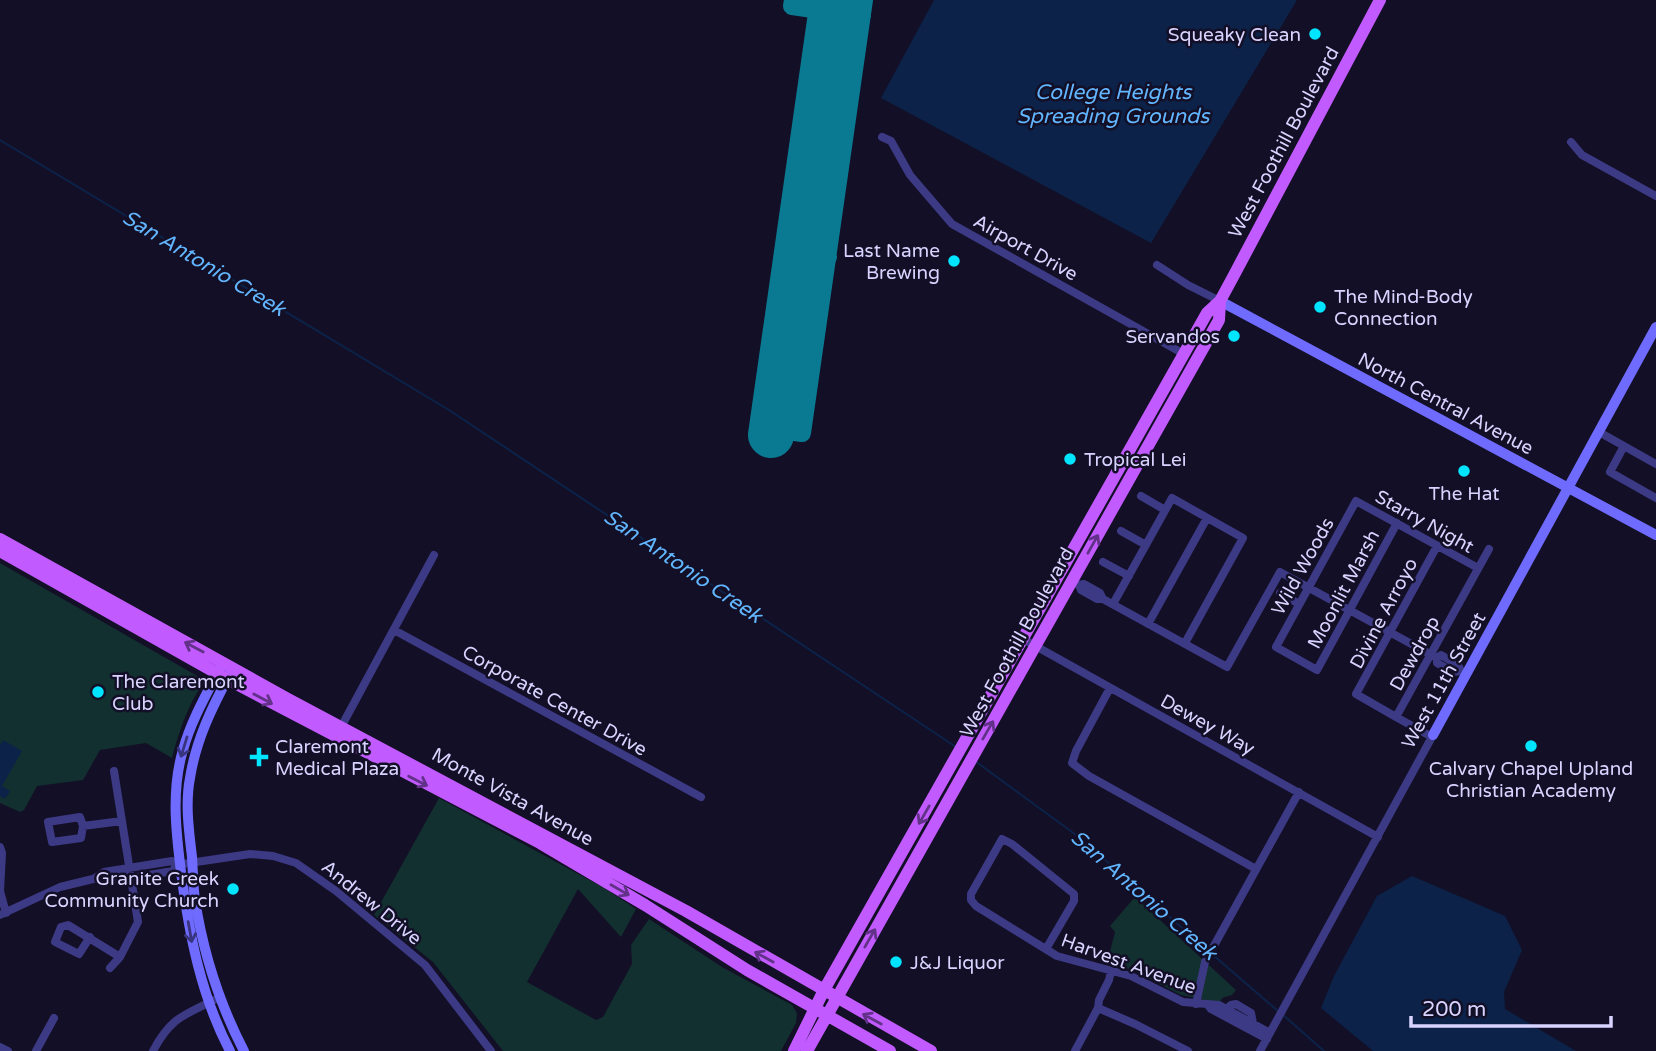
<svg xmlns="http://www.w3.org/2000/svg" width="1656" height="1051" font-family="'Varela Round',sans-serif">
<rect width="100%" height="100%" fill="#130f26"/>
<path fill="#12302f" d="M 0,563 L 199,677 L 202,685 C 187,707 179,732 172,758 L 146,743 L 100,750 L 83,780 L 37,786 L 24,810 L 20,812 L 0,803 Z
M 439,798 L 604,888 L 636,909 L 621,937 L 578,889 L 527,982 L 596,1020 L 603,1017 L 632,964 L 631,945 L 649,919 L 722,967 L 792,1005 L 797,1013 L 796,1023 L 781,1051 L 503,1051 L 433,962 L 374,915 Z
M 1135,897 L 1236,990 L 1232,995 L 1222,998 L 1220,1003 L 1181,995 L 1134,971 L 1107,963 L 1115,932 L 1110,926 Z"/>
<path fill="#0c2248" d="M 934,0 L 1297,0 L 1151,243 L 881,98 Z
M 3,740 L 22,751 L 2,786 L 10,791 L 5,799 L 0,796 L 0,745 Z
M 1412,876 L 1505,916 L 1522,950 L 1504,992 L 1505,1009 L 1576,1051 L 1373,1051 L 1321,1008 L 1334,976 L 1377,896 Z"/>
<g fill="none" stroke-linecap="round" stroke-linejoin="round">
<path stroke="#0c2248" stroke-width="2" d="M 0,140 L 449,410 L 956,747
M 975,761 L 1079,837 L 1206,949
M 1213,955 L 1278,1011
M 1282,1014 L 1324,1051"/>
<path stroke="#0a7a92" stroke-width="18" d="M 793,0 L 792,6 L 862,16
M 797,253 L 828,257
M 772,429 L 802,433 L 864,0"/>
<path stroke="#0a7a92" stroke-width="46" d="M 771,435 L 833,0"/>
<path stroke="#3d3a85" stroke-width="8" d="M 882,137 L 891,141 L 910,175 L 952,224 L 1184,354
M 1571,142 L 1582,155 L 1656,196
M 1157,265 L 1188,285 L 1220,301
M 1599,432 L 1656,464
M 1624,446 L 1610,472 L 1656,498
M 1141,496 L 1165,510
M 1397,523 L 1317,670 L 1276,647 L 1356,501 L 1478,568
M 1121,531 L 1146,545
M 1103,562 L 1129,576
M 1072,581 L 1079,585 L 1084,584 L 1100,593 L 1103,599 L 1227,667 L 1280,572 L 1437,658 L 1437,663 L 1453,672 L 1461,671 L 1458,665 L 1441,655 L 1437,658
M 1079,585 L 1081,590 L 1097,599 L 1103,599
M 1280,593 L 1299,604
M 1113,604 L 1172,498 L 1243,538 L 1185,643
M 1148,624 L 1207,518
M 394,630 L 701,797
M 1023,639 L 1378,837
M 1110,688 L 1076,751 L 1072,763 L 1089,776 L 1256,869
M 1396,717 L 1356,694 L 1437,546
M 340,729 L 434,555
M 1432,737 L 1396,717 L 1489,549
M 83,826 L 81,838 L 52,842 L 48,822 L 80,817 L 83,826 L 122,821
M 0,847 L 2,853 L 0,891 L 6,913
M 176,865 L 250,854 L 273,856 L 296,863 L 336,891 L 425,965 L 491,1051
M 93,879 L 131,878 L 173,871 L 176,865
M 0,915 L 60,887 L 93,879 L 104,872 L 172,861 L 176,865
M 90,937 L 79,954 L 55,942 L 61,927 L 68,925 L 120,957
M 1046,949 L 1074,901 L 1074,894 L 1012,844 L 1002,839 L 971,894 L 971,900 L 976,906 L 1057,956 L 1131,976 L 1183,1002 L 1219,1005 L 1270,1033
M 110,968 L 120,957 L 138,922 L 114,771
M 1196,1004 L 1205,962 L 1299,792
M 1208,1005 L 1211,1009 L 1267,1039
M 1098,1008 L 1135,1024 L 1188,1051
M 1224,1011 L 1231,1005 L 1236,1004 L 1251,1013 L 1253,1023
M 0,1047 L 8,1051
M 36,1051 L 54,1018
M 153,1051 C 172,1015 186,1015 220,997
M 1075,1051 L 1098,1008 L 1099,1000 L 1109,980 L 1111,971
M 1260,1051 L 1433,735"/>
<path stroke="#6f6bff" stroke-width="10" d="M 1220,301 L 1656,535
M 220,668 C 206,695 191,721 183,750 C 171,790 176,832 181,872 C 189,934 201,996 230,1051
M 230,674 C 212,707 196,740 190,778 C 185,804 189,831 192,857 C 193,871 193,886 195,900 C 203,951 220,1005 244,1051
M 1433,735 L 1656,327"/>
<path stroke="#c25bff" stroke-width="12" d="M 0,539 L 288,699 L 686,911 L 931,1051
M 0,551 L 227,679 L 540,843 L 645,905 L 747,970 L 890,1051
M 794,1051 L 824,990 L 1207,313 L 1220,301 L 1233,277 L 1380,0
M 807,1051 L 1219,320 L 1220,301"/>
</g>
<defs><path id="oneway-shaft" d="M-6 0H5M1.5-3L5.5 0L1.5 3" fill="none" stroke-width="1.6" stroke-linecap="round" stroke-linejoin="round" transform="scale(1.75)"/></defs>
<g stroke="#623188">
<use href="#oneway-shaft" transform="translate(1093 544) rotate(-61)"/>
<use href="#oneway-shaft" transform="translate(194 647) rotate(-152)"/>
<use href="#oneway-shaft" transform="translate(263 699) rotate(28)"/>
<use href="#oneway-shaft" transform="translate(988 730) rotate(-60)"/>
<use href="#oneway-shaft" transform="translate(418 781) rotate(27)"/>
<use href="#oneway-shaft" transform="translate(924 815) rotate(120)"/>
<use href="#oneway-shaft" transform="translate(620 890) rotate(30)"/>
<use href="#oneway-shaft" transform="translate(870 938) rotate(-60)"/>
<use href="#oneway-shaft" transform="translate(764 957) rotate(-151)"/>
<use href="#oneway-shaft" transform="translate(872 1019) rotate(-151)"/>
</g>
<g stroke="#38347d">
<use href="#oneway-shaft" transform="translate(184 747) rotate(107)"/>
<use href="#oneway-shaft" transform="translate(190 932) rotate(80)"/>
</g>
<g fill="#00e5ff" stroke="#130f26" stroke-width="2.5">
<circle cx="1315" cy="34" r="7"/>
<circle cx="954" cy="261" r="7"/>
<circle cx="1320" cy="307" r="7"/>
<circle cx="1234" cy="336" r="7"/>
<circle cx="1070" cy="459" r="7"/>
<circle cx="1464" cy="471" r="7"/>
<circle cx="98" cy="692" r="7"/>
<circle cx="1531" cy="746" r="7"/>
<path d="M255.5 746.5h7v7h7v7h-7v7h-7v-7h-7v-7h7z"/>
<circle cx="233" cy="889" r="7"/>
<circle cx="896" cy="962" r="7"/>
</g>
<g text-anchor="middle" stroke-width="5" stroke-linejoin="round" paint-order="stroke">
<g font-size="19" fill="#d9d4ff" stroke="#130f26" text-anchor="start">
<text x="1301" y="41" text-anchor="end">Squeaky Clean</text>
<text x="940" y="257" text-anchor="end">Last Name<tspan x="940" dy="22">Brewing</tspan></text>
<text x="1334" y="303">The Mind-Body<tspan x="1334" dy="22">Connection</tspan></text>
<text x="1220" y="343" text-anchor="end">Servandos</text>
<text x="1084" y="466">Tropical Lei</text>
<text x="1464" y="500" text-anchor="middle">The Hat</text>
<text x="112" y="688">The Claremont<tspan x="112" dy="22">Club</tspan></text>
<text x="275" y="753">Claremont<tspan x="275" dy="22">Medical Plaza</tspan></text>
<text x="1531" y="775" text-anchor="middle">Calvary Chapel Upland<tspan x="1531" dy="22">Christian Academy</tspan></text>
<text x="219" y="885" text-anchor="end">Granite Creek<tspan x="219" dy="22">Community Church</tspan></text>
<text x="910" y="969">J&amp;J Liquor</text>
</g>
<g font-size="19" fill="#d9d4ff" stroke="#130f26">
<text transform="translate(1283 142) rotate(-62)" y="7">West Foothill Boulevard</text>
<text transform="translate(1026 247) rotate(29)" y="7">Airport Drive</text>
<text transform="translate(1446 403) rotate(28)" y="7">North Central Avenue</text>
<text transform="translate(1425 521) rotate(29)" y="7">Starry Night</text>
<text transform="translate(1302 566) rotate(-61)" y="7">Wild Woods</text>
<text transform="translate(1343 589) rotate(-62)" y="7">Moonlit Marsh</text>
<text transform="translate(1383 613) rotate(-62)" y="7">Divine Arroyo</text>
<text transform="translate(1016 642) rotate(-61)" y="7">West Foothill Boulevard</text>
<text transform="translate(1414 653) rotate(-61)" y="7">Dewdrop</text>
<text transform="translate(1443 680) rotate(-61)" y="7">West 11th Street</text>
<text transform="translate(555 700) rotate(29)" y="7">Corporate Center Drive</text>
<text transform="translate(1208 724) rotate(29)" y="7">Dewey Way</text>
<text transform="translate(513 796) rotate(29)" y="7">Monte Vista Avenue</text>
<text transform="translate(372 902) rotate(39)" y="7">Andrew Drive</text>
<text transform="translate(1129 963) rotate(20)" y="7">Harvest Avenue</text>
</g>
<g font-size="21" font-style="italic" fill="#62b6ff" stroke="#130f26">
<text x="1113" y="99">College Heights<tspan x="1113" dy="24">Spreading Grounds</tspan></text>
<text transform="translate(204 263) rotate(31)" y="7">San Antonio Creek</text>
<text transform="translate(683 566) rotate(34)" y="7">San Antonio Creek</text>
<text transform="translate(1144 895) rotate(41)" y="7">San Antonio Creek</text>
</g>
</g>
<path d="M1411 1016v10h200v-10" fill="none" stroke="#d9d4ff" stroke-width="3.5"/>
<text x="1422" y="1016" font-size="21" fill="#d9d4ff" stroke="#130f26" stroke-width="5" paint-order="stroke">200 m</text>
</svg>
